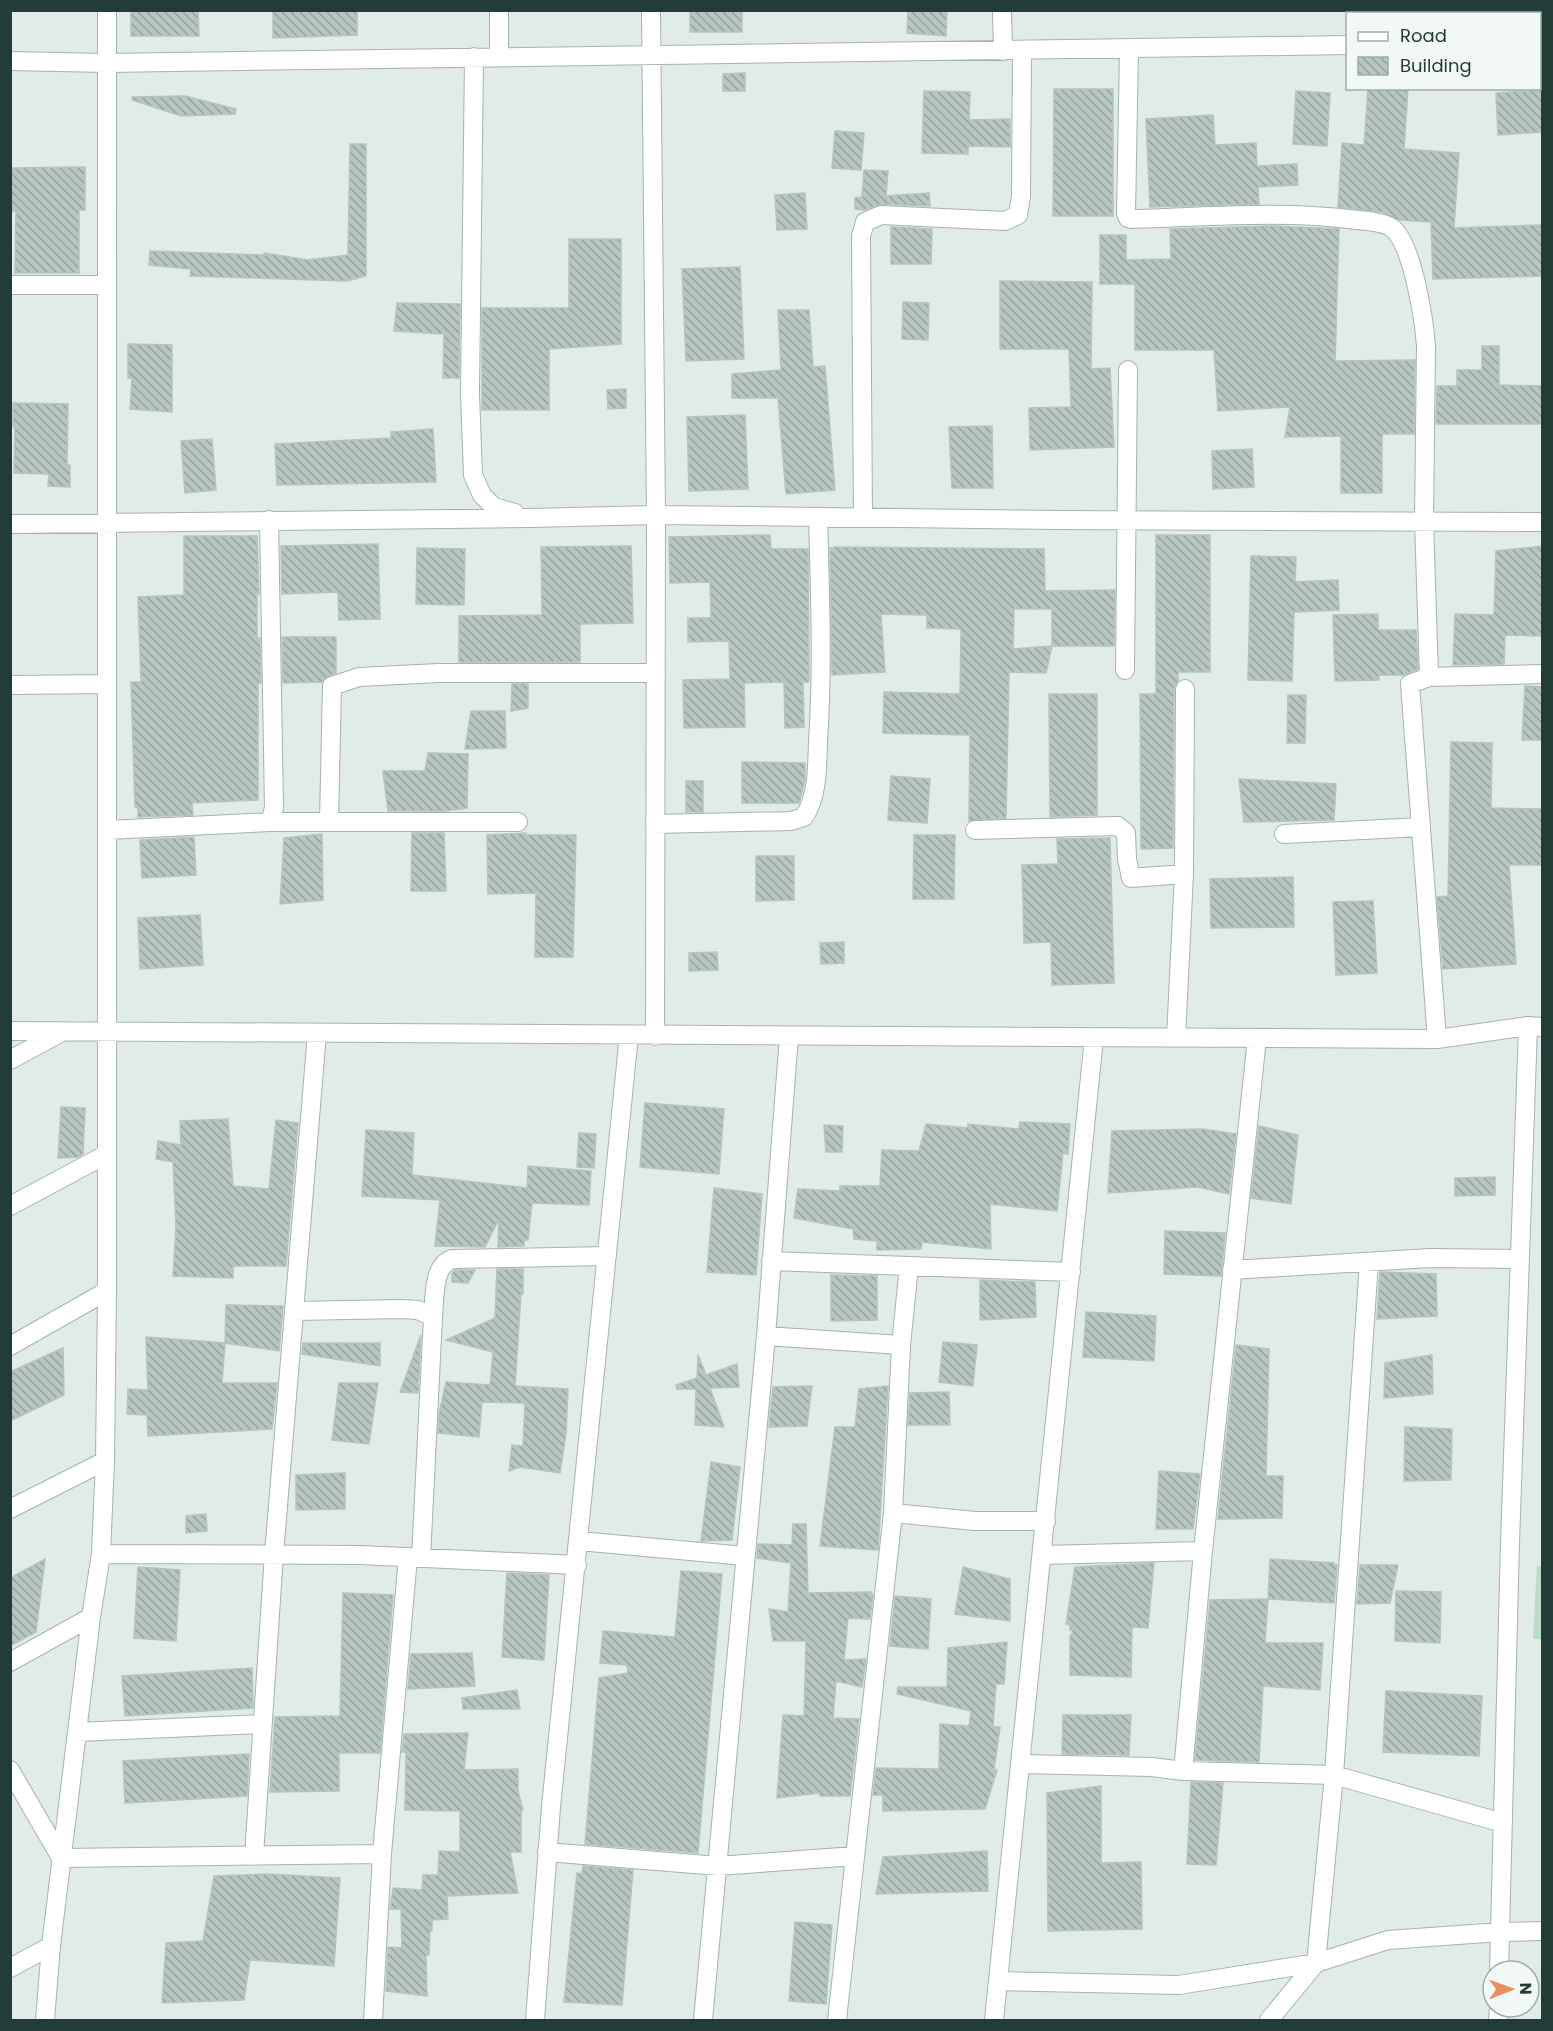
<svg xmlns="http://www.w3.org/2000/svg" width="1553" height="2031" font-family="Poppins,sans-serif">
<defs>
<pattern id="building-back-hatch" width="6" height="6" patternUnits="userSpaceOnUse" patternTransform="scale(1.5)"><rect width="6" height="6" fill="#b7c6c1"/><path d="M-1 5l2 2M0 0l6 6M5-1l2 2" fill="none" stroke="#94a29e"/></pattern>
</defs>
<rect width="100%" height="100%" fill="#e1ebe8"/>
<path fill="#bbdcc7" d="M 1537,1566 L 1542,1566 L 1542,1639 L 1533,1639 Z"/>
<path fill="url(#building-back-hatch)" stroke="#b4c5bf" stroke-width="1.5" fill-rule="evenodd" d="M 131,10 L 198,10 L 199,36 L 131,36 Z
M 273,10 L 357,10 L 357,35 L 273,38 Z
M 690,10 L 742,10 L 742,32 L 690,32 Z
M 908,10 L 947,10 L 946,36 L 907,33 Z
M 745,73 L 745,91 L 723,91 L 723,74 Z
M 1368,88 L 1408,88 L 1404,149 L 1459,153 L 1454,228 L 1542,225 L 1542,276 L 1433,279 L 1431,222 L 1399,220 L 1382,212 L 1338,207 L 1342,143 L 1364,145 Z
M 1054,89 L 1113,89 L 1113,216 L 1053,216 Z
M 1542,90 L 1542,132 L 1498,135 L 1496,93 Z
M 924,91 L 970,92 L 969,120 L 1010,119 L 1010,147 L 968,146 L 968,154 L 922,153 Z
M 1296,91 L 1330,93 L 1327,146 L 1293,144 Z
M 185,96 L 236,109 L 235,114 L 181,116 L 132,100 L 132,97 Z
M 1213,115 L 1215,145 L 1256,143 L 1257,166 L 1297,164 L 1298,185 L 1258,187 L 1259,204 L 1150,207 L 1146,119 Z
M 835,131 L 864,133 L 861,170 L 832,168 Z
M 350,144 L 366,144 L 366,276 L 347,281 L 190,276 L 191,269 L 149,265 L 150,251 L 265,255 L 264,253 L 308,260 L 348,255 Z
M 85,167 L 85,210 L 79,210 L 79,273 L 15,273 L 16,211 L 10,211 L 10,168 Z
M 864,170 L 888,171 L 886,196 L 929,193 L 930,206 L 882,204 L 864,210 L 855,209 L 855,198 L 862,197 Z
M 805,193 L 807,229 L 777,230 L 775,195 Z
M 1273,226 L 1339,229 L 1335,361 L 1415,360 L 1414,434 L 1382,434 L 1382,493 L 1341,493 L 1341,436 L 1285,437 L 1290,407 L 1218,411 L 1214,350 L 1135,350 L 1135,284 L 1100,284 L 1100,235 L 1126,235 L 1126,260 L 1171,259 L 1170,229 Z
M 891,227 L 932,229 L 931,264 L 891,264 Z
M 569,239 L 621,239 L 621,344 L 549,349 L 549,410 L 482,410 L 482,308 L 569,308 Z
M 740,267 L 744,359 L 686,361 L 682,269 Z
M 1000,281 L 1092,282 L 1091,369 L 1110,368 L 1114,447 L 1030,450 L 1029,408 L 1071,407 L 1069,349 L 1000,349 Z
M 903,302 L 929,303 L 928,340 L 902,339 Z
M 397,303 L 460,304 L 459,378 L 443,378 L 444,334 L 394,331 Z
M 778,310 L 809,310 L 813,367 L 825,366 L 835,490 L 786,494 L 778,398 L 732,398 L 732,374 L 781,370 Z
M 128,344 L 172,345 L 172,412 L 130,409 L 132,378 L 128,378 Z
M 1482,346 L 1499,346 L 1499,385 L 1542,386 L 1542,424 L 1436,424 L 1437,386 L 1457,386 L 1457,370 L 1482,370 Z
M 626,389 L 626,408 L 608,409 L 607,390 Z
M 13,403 L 68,404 L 67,465 L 70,465 L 70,487 L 48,486 L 49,474 L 14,473 L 15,427 L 13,427 Z
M 745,415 L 748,489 L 689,491 L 687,417 Z
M 992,426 L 993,488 L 952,488 L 949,427 Z
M 433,429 L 436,482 L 277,485 L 275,444 L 391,438 L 391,432 Z
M 212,439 L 216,490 L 185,493 L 181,441 Z
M 1252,449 L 1254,487 L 1213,489 L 1212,451 Z
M 770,535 L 771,549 L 808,549 L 809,682 L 803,682 L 804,727 L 785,728 L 784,682 L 744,683 L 745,727 L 684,728 L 683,680 L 730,679 L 729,641 L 688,642 L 688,618 L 711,618 L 710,582 L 670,583 L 669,537 Z
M 1156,535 L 1210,535 L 1210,672 L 1178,672 L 1178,681 L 1174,688 L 1173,848 L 1141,849 L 1140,694 L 1156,694 Z
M 184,536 L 257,536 L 259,594 L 257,594 L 257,638 L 260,638 L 261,683 L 258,683 L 258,800 L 192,803 L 193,815 L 138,817 L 138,807 L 135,807 L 131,682 L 141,682 L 138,597 L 184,595 Z
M 378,544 L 380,619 L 339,620 L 338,592 L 282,594 L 281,546 Z
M 631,546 L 633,623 L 580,624 L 580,662 L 459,662 L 459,616 L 542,615 L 541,547 Z
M 1542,546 L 1542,636 L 1505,635 L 1504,664 L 1453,665 L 1455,614 L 1494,615 L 1496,551 Z
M 834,547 L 1044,549 L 1045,591 L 1115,590 L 1114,646 L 1052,646 L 1046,673 L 1009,672 L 1006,818 L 969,821 L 970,735 L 883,733 L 884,692 L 960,694 L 961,629 L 927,628 L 927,615 L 881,614 L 885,672 L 832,675 L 830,548 L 834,548 ZM 1014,609 L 1052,609 L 1052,646 L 1013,649 Z
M 417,548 L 465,549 L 464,605 L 416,604 Z
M 1251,556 L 1296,557 L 1295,582 L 1338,580 L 1339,610 L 1294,612 L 1292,681 L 1248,680 Z
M 1378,614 L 1378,630 L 1416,630 L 1418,669 L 1404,675 L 1379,675 L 1379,680 L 1335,681 L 1333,615 Z
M 282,637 L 336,637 L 336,673 L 328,676 L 322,682 L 283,683 Z
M 512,684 L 528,684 L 528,708 L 511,711 Z
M 1525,686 L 1542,687 L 1542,740 L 1522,740 Z
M 1049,694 L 1097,694 L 1097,815 L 1050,817 Z
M 1288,695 L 1306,695 L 1305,743 L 1287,743 Z
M 471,711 L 505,711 L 506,748 L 465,749 Z
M 1451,742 L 1492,743 L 1491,808 L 1542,809 L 1542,865 L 1509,865 L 1516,964 L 1443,969 L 1437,897 L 1448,896 Z
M 428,753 L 468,754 L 467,808 L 444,811 L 388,811 L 383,771 L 425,771 Z
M 742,762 L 805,763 L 805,780 L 799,803 L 742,803 Z
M 891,776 L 930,779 L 927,823 L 888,820 Z
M 1239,779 L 1336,784 L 1334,820 L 1244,822 Z
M 686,781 L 703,781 L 703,812 L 686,812 Z
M 412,833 L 444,833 L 446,891 L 411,891 Z
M 526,833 L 526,835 L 576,835 L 573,957 L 535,957 L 536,893 L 488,894 L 487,835 Z
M 322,834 L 323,900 L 280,904 L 284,838 Z
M 914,835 L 955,835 L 954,899 L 913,899 Z
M 194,837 L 196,875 L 142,878 L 140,840 Z
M 1110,838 L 1114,983 L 1052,985 L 1051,942 L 1024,943 L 1022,865 L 1058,864 L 1057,839 Z
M 756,856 L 794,856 L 794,900 L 756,901 Z
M 1293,877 L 1294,927 L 1211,928 L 1210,879 Z
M 1373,901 L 1377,973 L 1336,975 L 1333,902 Z
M 200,915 L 203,965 L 140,969 L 138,918 Z
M 844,942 L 844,963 L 821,964 L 820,943 Z
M 717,952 L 718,970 L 689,971 L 689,953 Z
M 645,1103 L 724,1109 L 719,1174 L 640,1167 Z
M 61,1107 L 85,1108 L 83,1154 L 78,1157 L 58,1158 Z
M 228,1119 L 233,1186 L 269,1189 L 276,1120 L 298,1123 L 286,1266 L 233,1266 L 233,1278 L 173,1276 L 176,1227 L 173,1162 L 156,1159 L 158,1141 L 181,1145 L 180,1121 Z
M 1020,1122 L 1070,1124 L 1068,1154 L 1063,1153 L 1057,1211 L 990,1204 L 991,1249 L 922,1242 L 921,1249 L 877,1250 L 877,1241 L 854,1239 L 853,1229 L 794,1218 L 798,1189 L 840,1191 L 840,1186 L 880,1186 L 882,1150 L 919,1151 L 926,1124 L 968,1128 L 968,1124 L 1019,1129 Z
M 824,1125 L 843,1126 L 842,1152 L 826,1152 Z
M 1259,1126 L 1298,1135 L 1291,1204 L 1251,1198 Z
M 1202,1129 L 1236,1134 L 1229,1194 L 1198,1187 L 1108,1193 L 1112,1131 Z
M 366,1130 L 414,1133 L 412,1175 L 527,1188 L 528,1166 L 591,1171 L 589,1205 L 532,1203 L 528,1240 L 524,1240 L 524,1246 L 498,1247 L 499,1219 L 485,1247 L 435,1246 L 440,1200 L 362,1196 Z
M 579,1133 L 596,1134 L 594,1168 L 577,1167 Z
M 1495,1177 L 1495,1195 L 1455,1196 L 1455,1178 Z
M 714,1188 L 762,1194 L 756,1275 L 707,1272 Z
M 1165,1231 L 1225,1233 L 1221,1276 L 1164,1274 Z
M 497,1269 L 523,1269 L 523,1294 L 521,1294 L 515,1386 L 568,1389 L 566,1433 L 560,1473 L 520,1467 L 509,1471 L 512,1445 L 523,1446 L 525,1403 L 482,1402 L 479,1437 L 438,1433 L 439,1414 L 446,1382 L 490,1385 L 493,1352 L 446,1340 L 495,1318 Z
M 455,1270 L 475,1270 L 468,1283 L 452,1282 L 452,1273 Z
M 1380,1272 L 1436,1274 L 1437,1316 L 1377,1319 Z
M 831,1275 L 877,1276 L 877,1320 L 831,1321 Z
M 980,1280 L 1035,1282 L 1036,1317 L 980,1320 Z
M 226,1305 L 283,1306 L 279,1351 L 225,1343 Z
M 1086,1312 L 1156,1316 L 1154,1361 L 1083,1357 Z
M 421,1335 L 418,1393 L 400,1392 Z
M 146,1337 L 225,1343 L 222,1383 L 277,1383 L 272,1429 L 148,1436 L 147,1415 L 127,1414 L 128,1389 L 148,1390 Z
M 943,1342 L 977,1345 L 973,1386 L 939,1382 Z
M 303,1343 L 380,1343 L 380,1366 L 302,1354 Z
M 1236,1345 L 1269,1349 L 1266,1476 L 1283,1476 L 1282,1518 L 1218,1519 Z
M 63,1348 L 64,1395 L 10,1421 L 10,1372 Z
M 698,1355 L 706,1375 L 737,1364 L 739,1387 L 710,1388 L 724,1427 L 695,1425 L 696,1389 L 677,1389 L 676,1385 L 697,1378 Z
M 1432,1355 L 1433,1394 L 1384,1398 L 1385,1363 Z
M 339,1383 L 378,1383 L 369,1444 L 332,1440 Z
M 812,1386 L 807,1426 L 769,1427 L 773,1387 Z
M 888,1386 L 878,1550 L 820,1546 L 835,1427 L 855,1427 L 859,1389 Z
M 949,1392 L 950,1425 L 908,1425 L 910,1393 Z
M 1405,1427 L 1452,1429 L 1451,1480 L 1404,1481 Z
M 711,1462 L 740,1467 L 732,1540 L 701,1541 Z
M 1159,1471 L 1200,1474 L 1193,1529 L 1156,1529 Z
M 345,1473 L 345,1509 L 296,1510 L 296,1475 Z
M 206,1514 L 207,1531 L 186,1533 L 186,1516 Z
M 793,1524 L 806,1524 L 808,1593 L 871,1592 L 873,1595 L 870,1619 L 848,1618 L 844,1660 L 866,1659 L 862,1687 L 836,1681 L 833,1718 L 859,1719 L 850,1796 L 820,1796 L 820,1793 L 777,1798 L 783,1715 L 804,1716 L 806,1641 L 773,1641 L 769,1609 L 788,1612 L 791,1563 L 757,1558 L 758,1544 L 792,1545 Z
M 45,1559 L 36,1632 L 10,1646 L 10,1578 Z
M 1270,1559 L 1334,1563 L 1334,1565 L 1337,1565 L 1334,1603 L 1268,1599 Z
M 1154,1563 L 1148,1628 L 1132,1627 L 1131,1677 L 1070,1675 L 1070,1635 L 1072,1635 L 1072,1630 L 1070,1630 L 1070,1625 L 1066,1624 L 1075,1567 Z
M 1360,1565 L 1398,1565 L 1390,1603 L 1357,1604 Z
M 138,1567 L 180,1570 L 176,1641 L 134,1638 Z
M 963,1567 L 1010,1579 L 1010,1621 L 955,1614 Z
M 681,1571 L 722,1574 L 698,1853 L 585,1844 L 599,1678 L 628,1673 L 627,1665 L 600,1663 L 603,1631 L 675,1637 Z
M 507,1573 L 549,1575 L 544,1660 L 502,1657 Z
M 1396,1591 L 1441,1592 L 1440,1643 L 1395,1641 Z
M 343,1593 L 393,1595 L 380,1753 L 339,1753 L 339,1791 L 270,1792 L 275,1717 L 340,1716 Z
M 895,1596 L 931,1599 L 928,1649 L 890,1646 Z
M 1268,1599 L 1265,1643 L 1323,1643 L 1320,1690 L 1263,1686 L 1259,1762 L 1195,1760 L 1210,1600 Z
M 1007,1642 L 1004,1684 L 996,1684 L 993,1727 L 1000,1727 L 994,1770 L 997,1770 L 985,1809 L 883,1811 L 883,1795 L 873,1795 L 876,1768 L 939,1769 L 940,1724 L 969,1726 L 971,1711 L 897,1694 L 898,1687 L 947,1687 L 948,1648 Z
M 472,1653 L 475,1686 L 408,1689 L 411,1654 Z
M 252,1668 L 253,1708 L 125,1716 L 122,1676 Z
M 517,1690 L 520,1709 L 463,1709 L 462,1698 Z
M 1386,1691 L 1482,1696 L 1479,1756 L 1383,1752 Z
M 1063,1715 L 1131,1715 L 1129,1755 L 1062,1754 Z
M 468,1733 L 464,1770 L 518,1769 L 518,1791 L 523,1810 L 521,1810 L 521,1852 L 510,1852 L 518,1893 L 447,1896 L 448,1919 L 432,1920 L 432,1931 L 430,1931 L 429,1955 L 426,1955 L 427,1996 L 386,1991 L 388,1947 L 402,1948 L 401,1909 L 390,1909 L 393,1888 L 422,1890 L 423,1875 L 438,1875 L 439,1851 L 460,1852 L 460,1811 L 405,1810 L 406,1752 L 402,1752 L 404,1734 Z
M 249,1754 L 247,1796 L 125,1803 L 123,1761 Z
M 1191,1782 L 1223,1783 L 1216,1865 L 1187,1864 Z
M 1101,1786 L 1101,1863 L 1141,1862 L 1142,1929 L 1048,1931 L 1047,1793 Z
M 987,1851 L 988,1891 L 876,1894 L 883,1857 Z
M 583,1866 L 633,1870 L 622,2005 L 564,2002 L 577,1873 L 582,1874 Z
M 268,1874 L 340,1878 L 334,1966 L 250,1960 L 244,2000 L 162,2003 L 166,1943 L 203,1941 L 214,1876 Z
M 795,1922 L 832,1925 L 826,2004 L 789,2001 Z"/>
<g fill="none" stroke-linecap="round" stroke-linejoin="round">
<defs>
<path id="minor" d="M 651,10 L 656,515 L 655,1036
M 1002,10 L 1003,51
M 1540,42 L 1542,42
M 1129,48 L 1126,213 L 1128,218 L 1132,219 C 1207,217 1283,210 1357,220 C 1367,221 1384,222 1392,228 C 1413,244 1424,321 1426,346 L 1424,521 L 1429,677 L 1410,684 L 1437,1039
M 474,57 L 470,394 L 473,475 L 482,495 L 494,507 L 515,513
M 499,57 L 499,10
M 10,61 L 107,63 L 1348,45
M 10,285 L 107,285
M 863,517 L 861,236 L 865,222 L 881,215 L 1005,221 L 1018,215 L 1021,196 L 1022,50
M 10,524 L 529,518 L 656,515 L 1057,520 L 1542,522
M 1125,670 L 1128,370
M 1429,677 L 1542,674
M 10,685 L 107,684
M 270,822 L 518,822
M 329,822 L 332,686 L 359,677 L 438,673 L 656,673
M 655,824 L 791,821 L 804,817 C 818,796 817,767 818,742 C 823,667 820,592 818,517
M 107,830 L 270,822 L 274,808 L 269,520
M 975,830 L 1118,826 L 1126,833 L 1127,859 L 1131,878 L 1184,874
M 1284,834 L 1421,827
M 10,1031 L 1437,1039 L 1528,1026 L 1542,1027
M 1176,1038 L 1184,874 L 1185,689
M 10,1060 L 62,1032
M 10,1206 L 107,1154
M 771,1261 L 1071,1272
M 1232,1270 L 1430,1258 L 1520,1259
M 294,1311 L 402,1309 L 418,1310 L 433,1317 L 421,1558
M 433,1317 C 435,1299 432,1266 452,1259 L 607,1256
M 766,1336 L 901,1345 L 893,1513 L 837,2020
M 901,1345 L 909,1266
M 10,1346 L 107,1291
M 10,1509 L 105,1461
M 893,1513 L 975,1521 L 1046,1521
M 579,1541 L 745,1556
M 101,1554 L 360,1555 L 577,1565
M 1042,1555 L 1203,1551
M 10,1662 L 91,1617
M 77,1732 L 262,1724
M 1021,1764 L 1152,1767 L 1183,1771 L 1203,1551 L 1257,1038
M 10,1770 L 61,1858 L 382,1854
M 1183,1771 L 1334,1775 L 1503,1823
M 547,1852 L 718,1866 L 855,1856
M 254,1856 L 274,1554 L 317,1033
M 10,1968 L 51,1946
M 1499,1971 L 1510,1543 L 1528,1026
M 999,1981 L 1179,1985 L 1316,1963 L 1388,1940 L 1500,1932 L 1542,1931
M 45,2020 L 51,1946 L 91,1617 L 101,1554 L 105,1461 L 107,1291 L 107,10
M 373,2020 L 382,1854 L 408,1557
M 535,2020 L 551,1807 L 629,1035
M 703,2020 L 766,1336 L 789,1036
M 994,2020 L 1094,1038
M 1269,2020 L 1316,1963 L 1334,1775 L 1369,1262
M 1498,2020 L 1499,2007"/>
</defs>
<use href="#minor" stroke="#a4b3af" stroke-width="20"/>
<use href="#minor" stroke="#fff" stroke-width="18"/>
</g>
<rect width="1553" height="2031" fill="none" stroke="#223c37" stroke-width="24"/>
<rect x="1346" y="12" width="195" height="78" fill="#f2f8f5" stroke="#9fada9" stroke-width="1.5"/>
<rect x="1358" y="32" width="30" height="9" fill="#ffffff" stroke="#9fada9" stroke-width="1.5"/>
<text x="1400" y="42" font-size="18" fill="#223c37">Road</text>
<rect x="1358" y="57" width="30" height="18" fill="url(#building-back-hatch)" stroke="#9fada9" stroke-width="1.5"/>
<text x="1400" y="72" font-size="18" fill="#223c37">Building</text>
<g transform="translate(1511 1989) rotate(89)"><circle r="28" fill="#f2f8f5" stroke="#9fada9" stroke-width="1.5"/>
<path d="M0-4.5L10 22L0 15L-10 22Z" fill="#ed8e5e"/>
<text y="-9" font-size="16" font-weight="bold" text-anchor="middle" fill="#223c37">N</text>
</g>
</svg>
